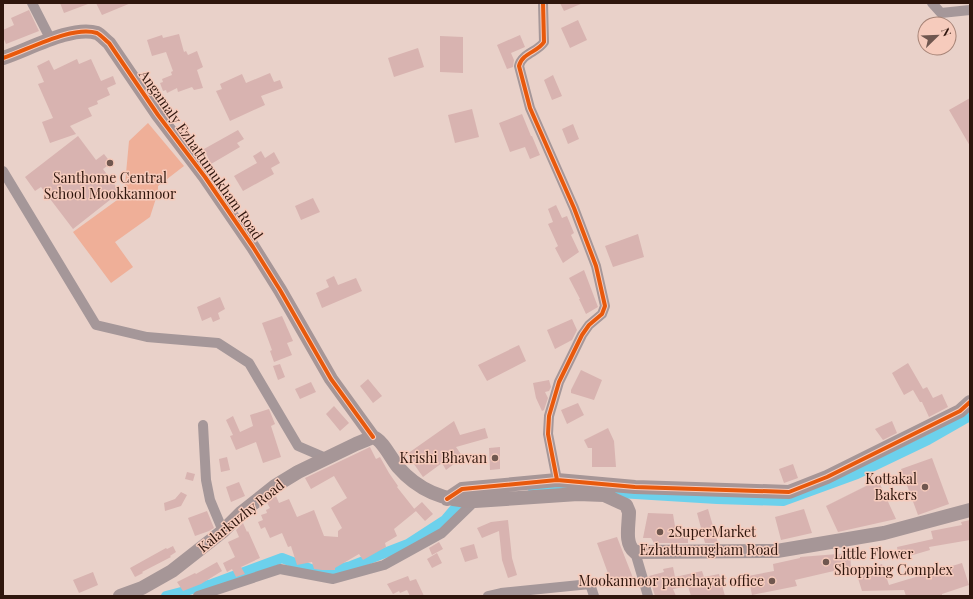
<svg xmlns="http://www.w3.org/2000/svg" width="973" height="599" font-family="'Playfair Display',serif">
<rect width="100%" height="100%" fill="#e9d1c9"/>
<path fill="#efaf98" d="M 148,123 L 184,166 L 158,186 L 158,192 L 150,217 L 115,242 L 133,267 L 111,283 L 73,232 L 124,195 L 129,141 Z"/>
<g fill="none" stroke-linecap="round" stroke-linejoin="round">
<path stroke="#6cd1ec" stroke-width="10" d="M 533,489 L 552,488 L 573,489
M 603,492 L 717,499 L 783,501 L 857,474 L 928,440 L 970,416
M 166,596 L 212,584 L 282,558 L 321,573 L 351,566 L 408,544 L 445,520 L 461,501"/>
</g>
<path fill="#d8b3b0" d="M 60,3 L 88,3 L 88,4 L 64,13 Z
M 96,3 L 131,3 L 102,15 Z
M 560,3 L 583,3 L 564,11 Z
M 29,10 L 39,31 L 6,44 L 3,37 L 3,30 L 14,25 L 11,18 Z
M 578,20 L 587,40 L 570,48 L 561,28 Z
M 179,34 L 184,52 L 186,51 L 188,55 L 197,51 L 203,67 L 197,70 L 203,88 L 194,90 L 192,87 L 178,92 L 177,88 L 167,93 L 166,90 L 163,91 L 160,83 L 163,82 L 162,79 L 172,75 L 171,72 L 173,71 L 166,52 L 152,56 L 147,40 L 162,35 L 163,38 Z
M 520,35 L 525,47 L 511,53 L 514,60 L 513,67 L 507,69 L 497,45 Z
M 440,36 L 463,37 L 463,73 L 440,72 Z
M 418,48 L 424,67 L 394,77 L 388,58 Z
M 77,59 L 79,64 L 91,59 L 101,81 L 113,76 L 116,84 L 107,88 L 110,95 L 97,101 L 98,104 L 88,108 L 92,116 L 70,126 L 76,134 L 50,143 L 42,122 L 53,118 L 38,84 L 44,82 L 37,66 L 49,60 L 54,70 Z
M 270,73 L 274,82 L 280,80 L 283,88 L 261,96 L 265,105 L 230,121 L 216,91 L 222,89 L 220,84 L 242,74 L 246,83 Z
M 553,75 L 562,96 L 552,100 L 544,80 Z
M 970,98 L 970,146 L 949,110 Z
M 472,109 L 479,137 L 455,143 L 448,115 Z
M 522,114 L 531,136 L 532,136 L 540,155 L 530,159 L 525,147 L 510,152 L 499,123 Z
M 573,124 L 579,139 L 568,144 L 562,129 Z
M 238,130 L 244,139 L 237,143 L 240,147 L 211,164 L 204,149 Z
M 78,136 L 96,160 L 104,154 L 111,163 L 103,169 L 120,192 L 73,229 L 41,187 L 35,191 L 25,177 Z
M 261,151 L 265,158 L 274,152 L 280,163 L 271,168 L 274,174 L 243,191 L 234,176 L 257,163 L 253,156 Z
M 313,198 L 320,212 L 301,220 L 295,206 Z
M 556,205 L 562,218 L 567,216 L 574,233 L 571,235 L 579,252 L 563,263 L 555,248 L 558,246 L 548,224 L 553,222 L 548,209 Z
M 638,234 L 644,257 L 613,267 L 605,246 Z
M 584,270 L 598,307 L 586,314 L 579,299 L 580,299 L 569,278 Z
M 334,276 L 338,285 L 356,278 L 362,291 L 322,308 L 316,293 L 329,287 L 326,280 Z
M 220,297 L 225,309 L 218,313 L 220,319 L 213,322 L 211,317 L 202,321 L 197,307 Z
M 282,316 L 293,341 L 287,343 L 292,355 L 274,362 L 270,351 L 272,350 L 262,323 Z
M 572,319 L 577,330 L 572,340 L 555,349 L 547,330 Z
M 519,345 L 526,361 L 487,381 L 478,365 Z
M 908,363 L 923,389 L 927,387 L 933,398 L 942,394 L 948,407 L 929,417 L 922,402 L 920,402 L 913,390 L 904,395 L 892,373 Z
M 280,364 L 285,377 L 278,380 L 273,366 Z
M 581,370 L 602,380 L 594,400 L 571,393 L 571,390 Z
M 368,379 L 382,396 L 373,403 L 360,386 Z
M 549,380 L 551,387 L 549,391 L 545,392 L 548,398 L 544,410 L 542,411 L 536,398 L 533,383 Z
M 311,382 L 316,392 L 300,399 L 295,389 Z
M 578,403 L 584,415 L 567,424 L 561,410 Z
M 334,406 L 349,423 L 340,431 L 326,414 Z
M 269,409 L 275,424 L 271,426 L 281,457 L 263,463 L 256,442 L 236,450 L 230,436 L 233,435 L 226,420 L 233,416 L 240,432 L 253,426 L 250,415 Z
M 454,421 L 460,435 L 485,428 L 488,438 L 456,447 L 463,457 L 446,470 L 442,463 L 423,477 L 407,454 Z
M 892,421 L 897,433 L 883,440 L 875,429 Z
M 608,428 L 614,441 L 616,467 L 592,467 L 592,448 L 588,448 L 584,440 Z
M 370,447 L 376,459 L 380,457 L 389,473 L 398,486 L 397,487 L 416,511 L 394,529 L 397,536 L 385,543 L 386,547 L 363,560 L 359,554 L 335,568 L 335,570 L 322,570 L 314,569 L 312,562 L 297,565 L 291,546 L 288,547 L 282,533 L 270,538 L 265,527 L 261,529 L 258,522 L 263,520 L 261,515 L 267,513 L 266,510 L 270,508 L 267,503 L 276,496 L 279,503 L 289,499 L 297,517 L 314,510 L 324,536 L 338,537 L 338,531 L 342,528 L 331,508 L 347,498 L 334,476 L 311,489 L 305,478 Z
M 500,447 L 500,469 L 490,470 L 489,448 Z
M 227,457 L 230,470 L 221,472 L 219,459 Z
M 932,458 L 949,504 L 918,515 L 901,469 Z
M 793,464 L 798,478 L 784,483 L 779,469 Z
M 187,472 L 195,474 L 193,481 L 185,479 Z
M 878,480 L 896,519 L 838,532 L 826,506 Z
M 239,482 L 245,496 L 231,502 L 226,487 Z
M 181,492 L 187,495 L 181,506 L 165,511 L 164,503 L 175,499 Z
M 422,502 L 433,514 L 425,521 L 414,509 Z
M 708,509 L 718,543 L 705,543 L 697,513 Z
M 804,509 L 812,533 L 781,540 L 775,517 Z
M 207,511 L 214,528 L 209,531 L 195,536 L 188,518 Z
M 648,513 L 673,514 L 675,526 L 675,535 L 688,534 L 688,543 L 654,543 L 651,538 L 643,538 Z
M 508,520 L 512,558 L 517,575 L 508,578 L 502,560 L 499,531 L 482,538 L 477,528 L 491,522 Z
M 970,520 L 970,540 L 929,547 L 930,550 L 899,559 L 897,547 L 933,539 L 931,531 L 962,525 L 961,522 Z
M 243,523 L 247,532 L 248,531 L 260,558 L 241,567 L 245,574 L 236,577 L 232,569 L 227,572 L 223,563 L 235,557 L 228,542 L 239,537 L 236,530 Z
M 617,537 L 633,578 L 613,587 L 597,543 Z
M 439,542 L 443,549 L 432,555 L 429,548 Z
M 474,544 L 478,558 L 465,562 L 460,548 Z
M 173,546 L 176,552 L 170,556 L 171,557 L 142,572 L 143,573 L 135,577 L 130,568 L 166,548 L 167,549 Z
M 437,553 L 442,563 L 432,568 L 427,559 Z
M 850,553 L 851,567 L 795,580 L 797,586 L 752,595 L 748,576 L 774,571 L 773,564 L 800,558 L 800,557 Z
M 217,562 L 222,571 L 201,584 L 183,591 L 177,582 L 195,573 L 196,574 Z
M 962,563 L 969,585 L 942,594 L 942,596 L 906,596 L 904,590 L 862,591 L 857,575 L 882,564 L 889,585 Z
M 673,567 L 675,577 L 702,571 L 704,577 L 719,574 L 725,596 L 691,596 L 688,586 L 673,589 L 676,596 L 655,596 L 649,576 L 664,572 L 663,569 Z
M 93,572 L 98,585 L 79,593 L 73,580 Z
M 408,576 L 410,581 L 416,579 L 424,596 L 410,596 L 407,590 L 400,593 L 399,591 L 393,594 L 387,584 Z"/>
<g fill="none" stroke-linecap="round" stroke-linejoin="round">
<path stroke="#a59799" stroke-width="10" d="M 32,3 L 51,40
M 543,3 L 544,42 C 538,52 522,53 519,66 L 530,108 L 574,208 L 596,266 L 605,306 L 602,314 L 589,325 L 582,335 L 559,382 L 549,416 L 548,434 L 557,480
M 932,3 L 941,13 L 970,10
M 3,171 L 96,325 L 147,337 L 218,343 L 249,363 L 298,446 L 326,458
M 203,425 L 206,480 L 210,500 L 223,531
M 635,552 L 648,596
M 198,596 L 280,569 L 333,579 L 384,565 L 442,533 L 475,501
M 488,596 L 501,593 L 590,584 L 594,596"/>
<path stroke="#a69697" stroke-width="14" d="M 3,58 C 28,50 72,25 97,33 C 101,35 105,40 109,43 L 158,115 L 205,177 L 253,247 L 280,290 L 331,379 L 373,437
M 447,499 L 462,489 L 557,480 L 635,487 L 789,492 L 827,477 L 960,411 L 970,402
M 120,596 L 142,588 L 172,571 L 223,531 L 241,513 L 275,486 L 298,472 L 356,444 L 373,437 C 382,439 392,460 398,467 C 418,490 445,501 475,501 L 578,494 L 604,495 L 626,505 L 629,512 C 629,525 624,544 635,552 L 777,551 L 884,533 L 970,510"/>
<defs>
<path id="cycleway" d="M 543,3 L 544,42 C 538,52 522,53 519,66 L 530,108 L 574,208 L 596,266 L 605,306 L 602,314 L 589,325 L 582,335 L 559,382 L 549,416 L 548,434 L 557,480
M 3,58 C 28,50 72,25 97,33 C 101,35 105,40 109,43 L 158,115 L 205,177 L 253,247 L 280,290 L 331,379 L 373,437
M 447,499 L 462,489 L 557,480 L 635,487 L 789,492 L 827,477 L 960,411 L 970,402"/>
</defs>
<use href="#cycleway" stroke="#f6cbbc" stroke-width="6"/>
<use href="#cycleway" stroke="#e8590c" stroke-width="4"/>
</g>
<g fill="#70574f" stroke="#f6cbbc" stroke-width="1.5">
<circle cx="110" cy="163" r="4"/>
<circle cx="495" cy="458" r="4"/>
<circle cx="925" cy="487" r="4"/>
<circle cx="660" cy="532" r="4"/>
<circle cx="826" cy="562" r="4"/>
<circle cx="772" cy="581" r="4"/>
</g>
<g text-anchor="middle" stroke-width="3" stroke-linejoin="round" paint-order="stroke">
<g font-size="14" fill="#2f160d" stroke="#f6cbbc">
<text transform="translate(201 155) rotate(55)" y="5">Angamaly Ezhattumukham Road</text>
<text transform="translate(241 516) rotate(-39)" y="5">Kalarkuzhy Road</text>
<text x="709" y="555">Ezhattumugham Road</text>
</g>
<g font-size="14" fill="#2f160d" stroke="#f6cbbc" text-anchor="end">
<text x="110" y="183" text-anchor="middle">Santhome Central<tspan x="110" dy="16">School Mookkannoor</tspan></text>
<text x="487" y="463">Krishi Bhavan</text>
<text x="917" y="484">Kottakal<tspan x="917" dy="16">Bakers</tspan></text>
<text x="668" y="537" text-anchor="start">2SuperMarket</text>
<text x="834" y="559" text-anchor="start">Little Flower<tspan x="834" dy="16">Shopping Complex</tspan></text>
<text x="764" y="586">Mookannoor panchayat office</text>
</g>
</g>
<rect width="973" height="599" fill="none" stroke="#2f160d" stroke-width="8"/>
<g transform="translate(937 36) rotate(67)"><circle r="19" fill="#f6cbbc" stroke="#a68376"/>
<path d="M0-3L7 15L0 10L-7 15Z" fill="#70574f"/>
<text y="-6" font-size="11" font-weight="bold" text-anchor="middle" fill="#2f160d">N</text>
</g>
</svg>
